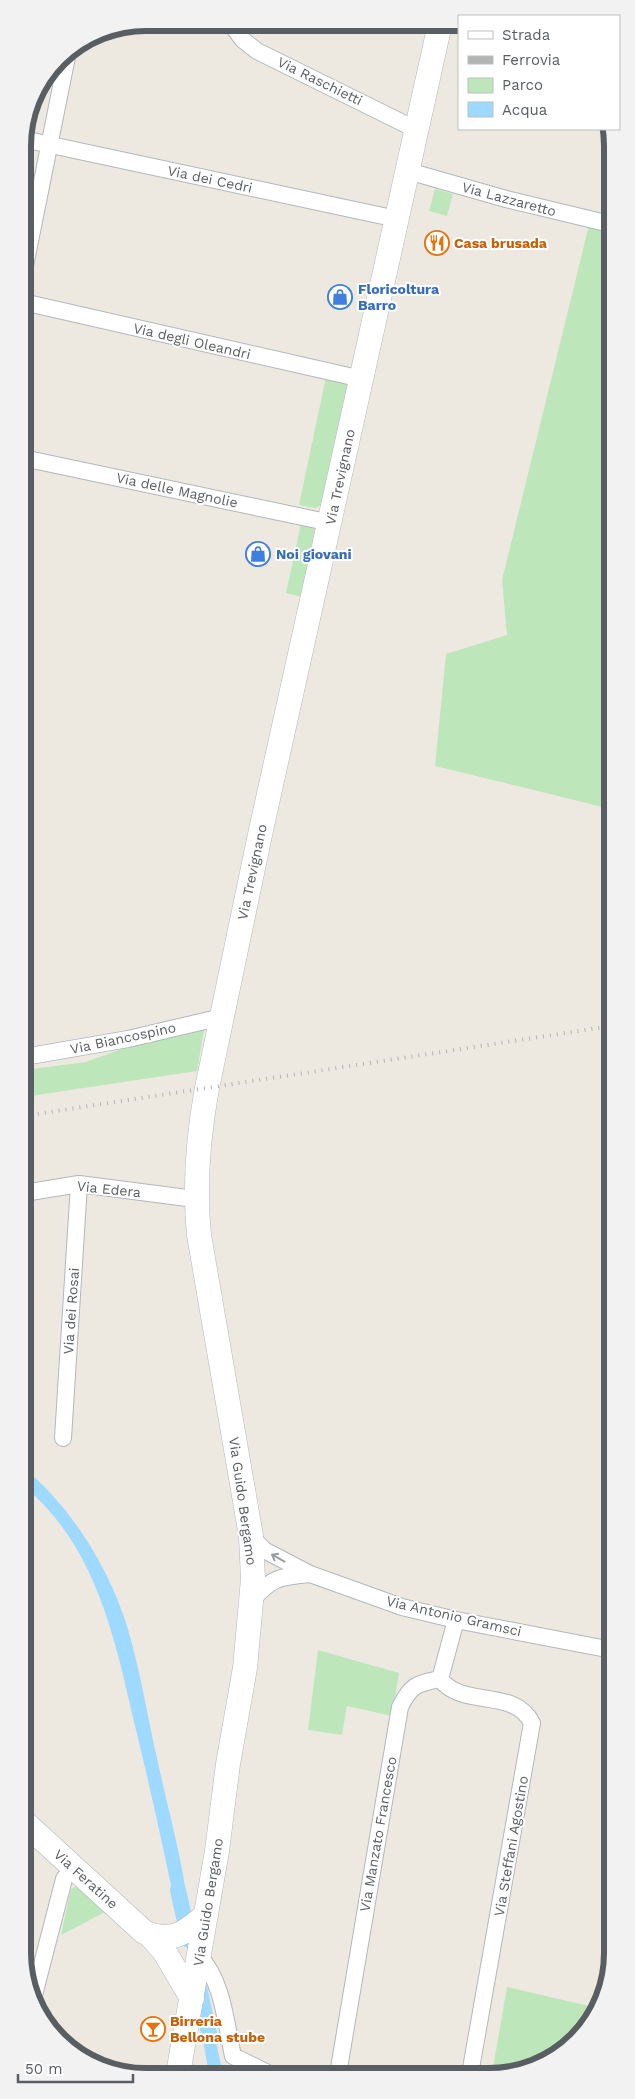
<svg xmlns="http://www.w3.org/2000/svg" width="635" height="2099" font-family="'Work Sans',sans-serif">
<rect width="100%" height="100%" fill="#ede9e0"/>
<path fill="#bee6bb" d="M 435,189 L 453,194 L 447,216 L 429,211 Z
M 590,221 L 610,226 L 611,809 L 435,766 L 446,654 L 507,635 L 502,580 Z
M 326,377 L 343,381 L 352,391 L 328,502 L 315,508 L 299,505 Z
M 301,524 L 322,530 L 306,598 L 286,593 Z
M 204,1030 L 197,1071 L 24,1097 L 24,1070 L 86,1062 L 138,1043 Z
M 318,1650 L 399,1673 L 392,1716 L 347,1706 L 342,1735 L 308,1730 Z
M 77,1886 L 107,1911 L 61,1935 L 71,1889 Z
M 507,1987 L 598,2008 C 593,2017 588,2027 582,2035 C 559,2060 525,2074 492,2074 Z"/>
<path fill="#9edaff" d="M 24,1468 C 72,1508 109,1568 127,1626 C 141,1672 148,1721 159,1767 C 169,1814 183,1861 188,1909 L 177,1913 C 164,1852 151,1791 136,1730 C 115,1641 98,1548 24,1486 Z
M 209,2010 L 223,2074 L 209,2074 L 198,2013 Z"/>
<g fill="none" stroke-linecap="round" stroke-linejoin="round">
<path stroke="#9edaff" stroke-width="16" d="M 178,1890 L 189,1940
M 198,1983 L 209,2033"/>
<defs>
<path id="street" d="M 230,23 L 243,40 L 257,51 L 417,130
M 23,139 L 397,219
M 408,171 L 506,199 L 610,224
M 23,276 L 68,52
M 23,302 L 362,379
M 23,458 L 331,523
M 24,1057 L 128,1039 L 222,1017
M 24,1193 L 79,1184 L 195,1199
M 63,1438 L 79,1184
M 251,1536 L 264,1550 L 310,1574 L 402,1607 L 456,1620 L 612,1650
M 251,1601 C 273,1577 278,1577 310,1574
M 440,1679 C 463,1709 514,1687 532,1723 L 470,2074
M 440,1679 L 456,1620
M 199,1956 C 223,1981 226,2024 233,2056 L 270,2074
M 34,1995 L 64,1879 L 73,1867
M 338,2074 L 400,1707 C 411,1685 416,1684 440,1679"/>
<path id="secondary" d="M 25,1823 L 144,1932 C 172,1944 185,1933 206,1915
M 149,1934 L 164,1951 L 192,1998
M 178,2074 L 217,1851 L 228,1764 L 245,1668 L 253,1579 L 251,1536 L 199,1235 C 194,1185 198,1137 207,1088 L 261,830 L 440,24"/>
</defs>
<use href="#street" stroke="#b3b7bc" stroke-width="18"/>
<use href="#secondary" stroke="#b4b8be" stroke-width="25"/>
<use href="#street" stroke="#fff" stroke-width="16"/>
<use href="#secondary" stroke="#fff" stroke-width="24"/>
<path stroke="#b2b3b3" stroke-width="4" stroke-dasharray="1 6" stroke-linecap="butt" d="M 24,1116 L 611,1026"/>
</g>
<defs><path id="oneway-shaft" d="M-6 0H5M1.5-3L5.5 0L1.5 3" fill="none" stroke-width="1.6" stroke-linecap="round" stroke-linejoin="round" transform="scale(1.25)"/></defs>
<use stroke="#9b9ea1" href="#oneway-shaft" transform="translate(278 1558) rotate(-151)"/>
<defs>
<symbol id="restaurant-ring" viewBox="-11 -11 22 22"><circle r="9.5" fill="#fff" stroke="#e8710a" stroke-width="1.5"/><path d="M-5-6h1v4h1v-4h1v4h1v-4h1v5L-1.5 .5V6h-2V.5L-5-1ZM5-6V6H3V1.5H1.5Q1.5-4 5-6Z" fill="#e8710a"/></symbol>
<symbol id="shop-ring" viewBox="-11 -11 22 22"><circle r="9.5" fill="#fff" stroke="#3f7fe0" stroke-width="1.5"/><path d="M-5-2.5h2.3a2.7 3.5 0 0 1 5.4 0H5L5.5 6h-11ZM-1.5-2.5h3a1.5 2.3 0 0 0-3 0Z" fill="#3f7fe0"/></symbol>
<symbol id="bar-ring" viewBox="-11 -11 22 22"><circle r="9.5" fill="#fff" stroke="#e8710a" stroke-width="1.5"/><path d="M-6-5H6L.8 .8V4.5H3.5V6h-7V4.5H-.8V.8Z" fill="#e8710a"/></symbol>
</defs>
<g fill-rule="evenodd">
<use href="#restaurant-ring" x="423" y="229" width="28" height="28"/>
<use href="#shop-ring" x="326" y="283" width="28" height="28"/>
<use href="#shop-ring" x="244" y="540" width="28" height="28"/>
<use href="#bar-ring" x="139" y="2015" width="28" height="28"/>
</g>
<g text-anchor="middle" stroke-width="4" stroke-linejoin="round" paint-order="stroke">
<g font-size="14" fill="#595e62" stroke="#fff">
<text transform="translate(320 81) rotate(26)" y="5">Via Raschietti</text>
<text transform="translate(210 179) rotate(12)" y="5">Via dei Cedri</text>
<text transform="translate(509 199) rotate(15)" y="5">Via Lazzaretto</text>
<text transform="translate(192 341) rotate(13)" y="5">Via degli Oleandri</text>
<text transform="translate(340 477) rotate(-78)" y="5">Via Trevignano</text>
<text transform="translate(177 490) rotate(12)" y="5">Via delle Magnolie</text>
<text transform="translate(252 872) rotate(-78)" y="5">Via Trevignano</text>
<text transform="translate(123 1038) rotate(-12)" y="5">Via Biancospino</text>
<text transform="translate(109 1189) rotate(6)" y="5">Via Edera</text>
<text transform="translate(71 1311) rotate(-86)" y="5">Via dei Rosai</text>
<text transform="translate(243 1501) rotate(82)" y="5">Via Guido Bergamo</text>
<text transform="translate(454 1616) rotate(13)" y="5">Via Antonio Gramsci</text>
<text transform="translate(378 1834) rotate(-80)" y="5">Via Manzato Francesco</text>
<text transform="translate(511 1846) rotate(-80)" y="5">Via Steffani Agostino</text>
<text transform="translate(86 1879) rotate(42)" y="5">Via Feratine</text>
<text transform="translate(208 1902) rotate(-81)" y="5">Via Guido Bergamo</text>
</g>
<g font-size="14" font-weight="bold" fill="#c56008" stroke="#fff" text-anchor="start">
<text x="454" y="248">Casa brusada</text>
<text x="170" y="2026">Birreria<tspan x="170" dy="16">Bellona stube</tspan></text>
</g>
<g font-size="14" font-weight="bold" fill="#366cbe" stroke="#fff" text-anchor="start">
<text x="358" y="294">Floricoltura<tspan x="358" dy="16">Barro</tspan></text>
<text x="276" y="559">Noi giovani</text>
</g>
</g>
<path d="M0 0H635V2099H0ZM146 31H489A115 115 0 0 1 604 146V1953A115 115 0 0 1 489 2068H146A115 115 0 0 1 31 1953V146A115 115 0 0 1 146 31Z" fill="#f2f2f2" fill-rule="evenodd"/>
<path fill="none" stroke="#595e62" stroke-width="6" d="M146 31H489A115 115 0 0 1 604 146V1953A115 115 0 0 1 489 2068H146A115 115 0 0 1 31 1953V146A115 115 0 0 1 146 31Z"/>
<rect x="458" y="15" width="162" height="115" fill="#ffffff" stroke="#bdbfc0"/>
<rect x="468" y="31" width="25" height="8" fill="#ffffff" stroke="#bdbfc0"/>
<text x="502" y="40" font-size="15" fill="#595e62">Strada</text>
<rect x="468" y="56" width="25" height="8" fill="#b2b3b3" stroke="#bdbfc0"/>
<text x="502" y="65" font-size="15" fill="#595e62">Ferrovia</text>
<rect x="468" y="78" width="25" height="15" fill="#bee6bb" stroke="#bdbfc0"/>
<text x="502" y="90" font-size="15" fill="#595e62">Parco</text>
<rect x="468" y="102" width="25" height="15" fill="#9edaff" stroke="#bdbfc0"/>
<text x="502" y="115" font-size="15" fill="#595e62">Acqua</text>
<path d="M18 2074v8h115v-8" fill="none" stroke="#595e62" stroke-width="2.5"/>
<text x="25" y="2074" font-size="15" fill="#595e62" stroke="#ffffff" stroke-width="4" paint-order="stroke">50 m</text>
</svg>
